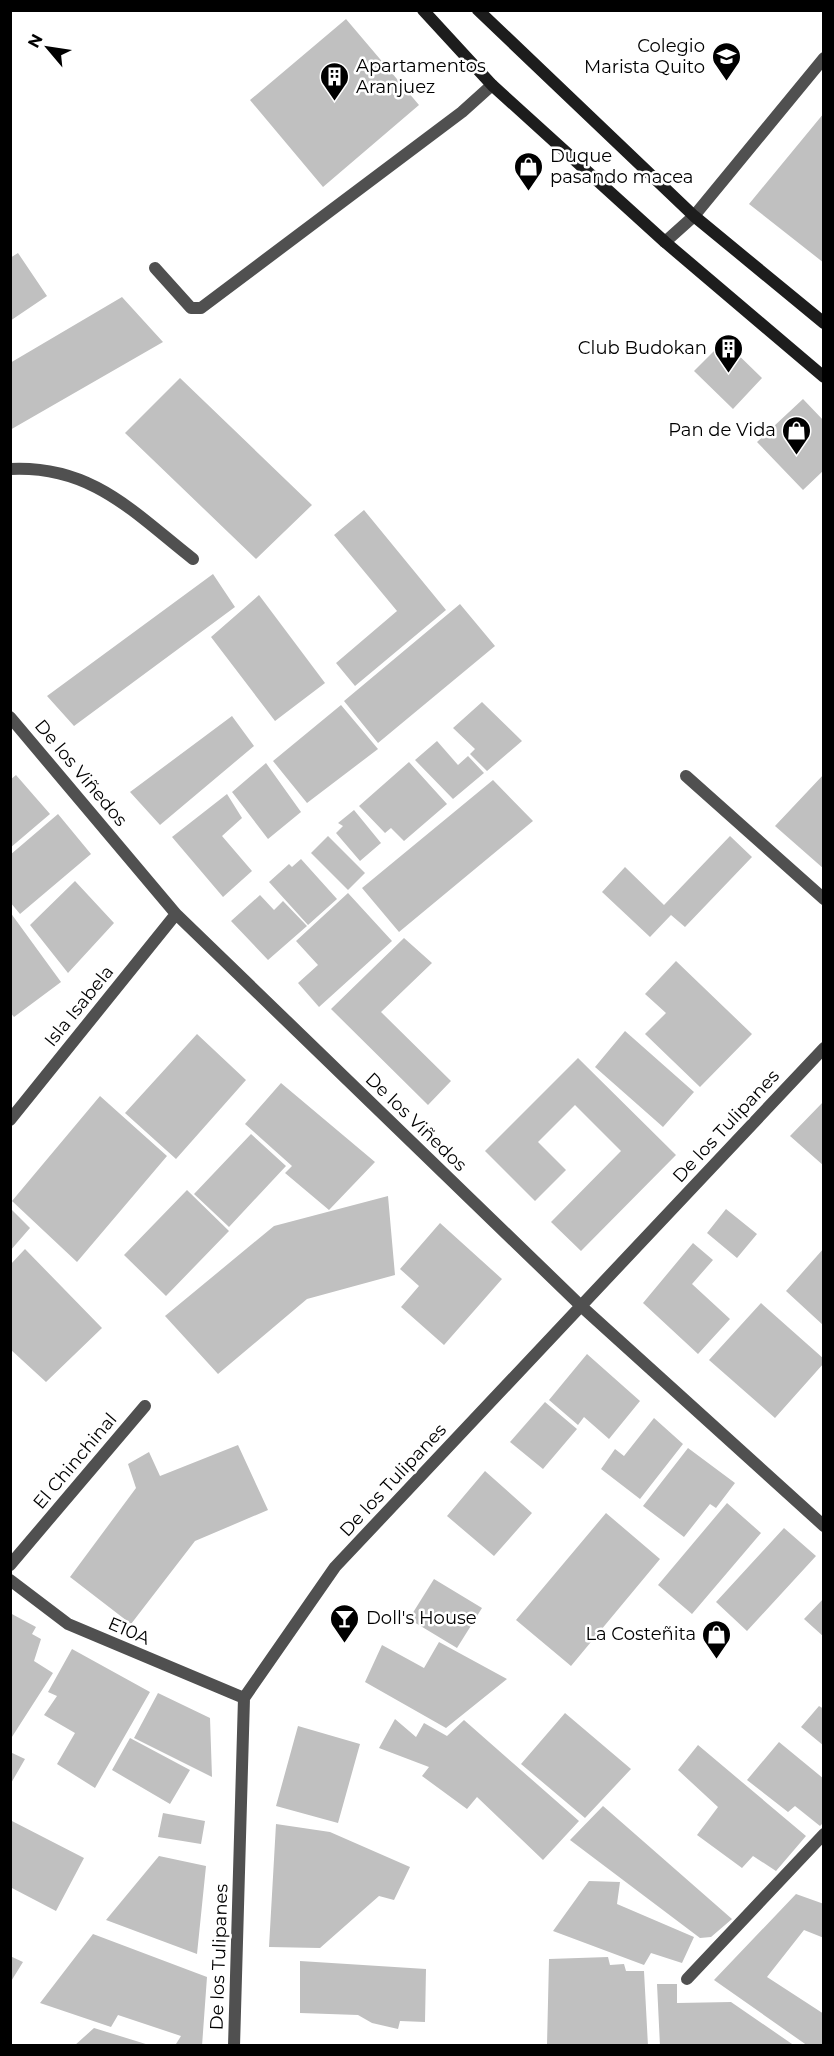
<svg xmlns="http://www.w3.org/2000/svg" width="834" height="2056" font-family="Montserrat,sans-serif">
<rect width="100%" height="100%" fill="#fff"/>
<path fill="#c0c0c0" d="M 346,19 L 419,105 L 323,187 L 250,100 Z
M 824,113 L 824,263 L 749,204 Z
M 18,253 L 47,296 L 10,321 L 10,258 Z
M 122,297 L 163,342 L 10,430 L 10,363 Z
M 724,341 L 762,378 L 733,409 L 694,371 Z
M 180,378 L 312,505 L 256,559 L 125,433 Z
M 803,399 L 824,421 L 824,470 L 803,490 L 757,442 Z
M 364,510 L 446,610 L 355,686 L 336,663 L 397,611 L 334,535 Z
M 213,574 L 235,607 L 74,726 L 47,696 Z
M 259,595 L 325,683 L 275,721 L 211,637 Z
M 460,604 L 495,646 L 378,743 L 344,701 Z
M 482,702 L 522,741 L 487,771 L 470,754 L 475,749 L 453,728 Z
M 341,705 L 378,749 L 307,803 L 273,761 Z
M 232,716 L 254,746 L 160,825 L 130,792 Z
M 437,741 L 458,765 L 468,756 L 484,773 L 453,799 L 415,760 Z
M 409,762 L 447,804 L 404,841 L 391,828 L 385,833 L 359,806 Z
M 266,763 L 301,812 L 268,839 L 232,792 Z
M 824,774 L 824,869 L 775,826 Z
M 16,775 L 50,814 L 10,848 L 10,780 Z
M 493,780 L 533,821 L 399,932 L 362,888 Z
M 227,794 L 242,818 L 222,836 L 252,871 L 223,897 L 172,837 Z
M 354,810 L 381,843 L 360,861 L 336,833 L 343,826 L 338,823 Z
M 58,814 L 91,854 L 20,914 L 10,902 L 10,855 Z
M 328,836 L 365,873 L 348,890 L 311,853 Z
M 730,836 L 752,857 L 685,927 L 671,915 L 650,937 L 602,892 L 625,867 L 664,905 Z
M 301,859 L 337,899 L 308,925 L 269,882 L 289,864 L 292,867 Z
M 75,881 L 114,923 L 68,973 L 30,925 Z
M 348,893 L 392,941 L 319,1007 L 298,983 L 318,965 L 296,941 Z
M 260,895 L 274,910 L 283,901 L 307,926 L 268,960 L 231,921 Z
M 10,912 L 61,982 L 14,1017 L 10,1012 Z
M 404,938 L 432,963 L 381,1012 L 451,1081 L 428,1105 L 331,1009 Z
M 676,961 L 752,1034 L 700,1087 L 645,1034 L 666,1013 L 645,994 Z
M 625,1031 L 694,1092 L 663,1127 L 595,1067 Z
M 197,1034 L 246,1080 L 176,1159 L 125,1113 Z
M 578,1058 L 676,1155 L 581,1251 L 551,1222 L 621,1151 L 575,1105 L 538,1142 L 566,1170 L 535,1201 L 485,1151 Z
M 281,1083 L 375,1162 L 329,1210 L 285,1173 L 292,1166 L 245,1124 Z
M 100,1096 L 167,1156 L 77,1262 L 12,1201 Z
M 824,1101 L 824,1166 L 790,1136 Z
M 251,1134 L 286,1166 L 229,1227 L 194,1194 Z
M 187,1190 L 229,1231 L 166,1296 L 124,1255 Z
M 388,1196 L 395,1275 L 307,1299 L 218,1374 L 165,1316 L 274,1226 Z
M 10,1208 L 30,1228 L 10,1251 Z
M 726,1209 L 757,1234 L 737,1258 L 707,1233 Z
M 440,1223 L 502,1279 L 444,1345 L 401,1307 L 419,1286 L 400,1269 Z
M 693,1243 L 713,1260 L 692,1284 L 730,1319 L 698,1354 L 643,1303 Z
M 824,1248 L 824,1326 L 786,1291 Z
M 25,1249 L 102,1328 L 46,1382 L 10,1349 L 10,1265 Z
M 761,1303 L 824,1359 L 824,1363 L 775,1418 L 709,1360 Z
M 587,1354 L 640,1401 L 609,1439 L 584,1417 L 578,1425 L 549,1400 Z
M 545,1402 L 577,1429 L 543,1469 L 510,1442 Z
M 654,1418 L 683,1444 L 640,1499 L 601,1469 L 615,1449 L 624,1456 Z
M 238,1445 L 268,1510 L 195,1541 L 131,1624 L 70,1577 L 136,1488 L 128,1464 L 149,1452 L 160,1476 Z
M 688,1448 L 735,1483 L 716,1508 L 710,1504 L 684,1537 L 643,1506 Z
M 485,1471 L 532,1513 L 494,1556 L 447,1516 Z
M 727,1503 L 761,1533 L 692,1614 L 658,1585 Z
M 606,1513 L 660,1559 L 571,1666 L 516,1620 Z
M 784,1528 L 816,1556 L 747,1631 L 716,1602 Z
M 434,1579 L 482,1608 L 457,1648 L 409,1619 Z
M 824,1598 L 824,1637 L 804,1619 Z
M 10,1613 L 36,1627 L 32,1634 L 41,1639 L 34,1661 L 53,1673 L 10,1740 Z
M 439,1642 L 507,1679 L 446,1728 L 365,1682 L 382,1645 L 424,1668 Z
M 72,1649 L 150,1692 L 95,1788 L 57,1764 L 75,1733 L 44,1715 L 57,1696 L 48,1692 Z
M 158,1693 L 210,1718 L 212,1777 L 134,1738 Z
M 819,1706 L 824,1709 L 824,1746 L 801,1727 Z
M 565,1713 L 631,1769 L 585,1818 L 521,1764 Z
M 395,1719 L 416,1737 L 424,1723 L 447,1736 L 464,1720 L 579,1821 L 543,1860 L 477,1797 L 467,1809 L 422,1776 L 429,1767 L 379,1748 Z
M 298,1726 L 360,1744 L 338,1823 L 276,1806 Z
M 130,1738 L 190,1770 L 170,1804 L 112,1770 Z
M 779,1742 L 824,1779 L 824,1822 L 820,1826 L 795,1806 L 788,1812 L 747,1780 Z
M 698,1745 L 806,1836 L 776,1871 L 753,1856 L 742,1868 L 697,1835 L 718,1807 L 678,1770 Z
M 10,1752 L 25,1759 L 10,1785 Z
M 603,1806 L 732,1919 L 711,1937 L 700,1938 L 570,1840 Z
M 163,1813 L 205,1821 L 201,1844 L 158,1837 Z
M 10,1820 L 84,1858 L 56,1911 L 10,1887 Z
M 276,1824 L 330,1832 L 410,1867 L 394,1900 L 379,1896 L 320,1948 L 269,1947 Z
M 159,1856 L 206,1866 L 197,1954 L 106,1920 Z
M 589,1881 L 620,1882 L 617,1904 L 694,1937 L 682,1963 L 651,1953 L 644,1965 L 553,1931 Z
M 796,1894 L 824,1904 L 824,1938 L 804,1930 L 767,1977 L 824,2014 L 824,2046 L 808,2046 L 714,1980 Z
M 93,1934 L 207,1977 L 202,2046 L 176,2044 L 181,2036 L 118,2015 L 111,2027 L 40,2003 Z
M 10,1956 L 23,1962 L 10,1983 Z
M 608,1957 L 610,1965 L 624,1964 L 626,1971 L 644,1971 L 648,2046 L 547,2045 L 549,1959 Z
M 300,1961 L 426,1969 L 425,2022 L 400,2021 L 398,2029 L 372,2023 L 358,2015 L 300,2013 Z
M 657,1984 L 677,1984 L 677,2003 L 731,2002 L 795,2046 L 660,2046 Z
M 94,2028 L 149,2045 L 149,2046 L 74,2046 Z"/>
<g fill="none" stroke-linecap="round" stroke-linejoin="round">
<path stroke="#505050" stroke-width="12" d="M 155,268 L 191,308 L 201,308 L 462,112 L 492,85
M 10,469 C 92,465 133,512 193,559
M 686,776 L 824,899"/>
<path stroke="#505050" stroke-width="12" d="M 665,242 L 694,216 L 824,58
M 10,717 L 176,914 L 581,1306 L 824,1526
M 10,1120 L 176,914
M 10,1565 L 145,1406
M 10,1580 L 68,1624 L 244,1698
M 687,1979 L 824,1834
M 234,2046 L 244,1698 L 335,1567 L 824,1048"/>
<path stroke="#1d1d1d" stroke-width="12" d="M 423,10 L 492,85 L 665,242 L 824,377
M 478,10 L 694,216 L 824,323"/>
</g>
<defs>
<symbol id="school-pin" viewBox="-11 -11 22 30"><path d="M0 17L-7.5 6A9.5 9.5 0 1 1 7.5 6Z" fill="#000" stroke="#fff"/><path d="M0-5L7-2L0 1L-7-2ZM-4 1L0 2.5L4 1V4Q0 6-4 4Z" fill="#fff"/></symbol>
<symbol id="building-pin" viewBox="-11 -11 22 30"><path d="M0 17L-7.5 6A9.5 9.5 0 1 1 7.5 6Z" fill="#000" stroke="#fff"/><path d="M-4-6H4V6H1V3H-1V6H-4ZM-2.5-4.3h1.7v1.8h-1.7ZM.8-4.3h1.7v1.8H.8ZM-2.5-1h1.7V.8h-1.7ZM.8-1h1.7V.8H.8Z" fill="#fff"/></symbol>
<symbol id="shop-pin" viewBox="-11 -11 22 30"><path d="M0 17L-7.5 6A9.5 9.5 0 1 1 7.5 6Z" fill="#000" stroke="#fff"/><path d="M-5-2.5h2.3a2.7 3.5 0 0 1 5.4 0H5L5.5 6h-11ZM-1.5-2.5h3a1.5 2.3 0 0 0-3 0Z" fill="#fff"/></symbol>
<symbol id="bar-pin" viewBox="-11 -11 22 30"><path d="M0 17L-7.5 6A9.5 9.5 0 1 1 7.5 6Z" fill="#000" stroke="#fff"/><path d="M-6-5H6L.8 .8V4.5H3.5V6h-7V4.5H-.8V.8Z" fill="#fff"/></symbol>
</defs>
<g fill-rule="evenodd">
<use href="#school-pin" x="710" y="40" width="33" height="45"/>
<use href="#building-pin" x="318" y="60" width="33" height="45"/>
<use href="#shop-pin" x="512" y="150" width="33" height="45"/>
<use href="#building-pin" x="712" y="332" width="33" height="45"/>
<use href="#shop-pin" x="780" y="414" width="33" height="45"/>
<use href="#bar-pin" x="328" y="1602" width="33" height="45"/>
<use href="#shop-pin" x="700" y="1618" width="33" height="45"/>
</g>
<g text-anchor="middle" stroke-width="5" stroke-linejoin="round" paint-order="stroke">
<g font-size="18" fill="#000" stroke="#fff" text-anchor="end">
<text x="705" y="52">Colegio<tspan x="705" dy="21">Marista Quito</tspan></text>
<text x="356" y="72" text-anchor="start">Apartamentos<tspan x="356" dy="21">Aranjuez</tspan></text>
<text x="550" y="162" text-anchor="start">Duque<tspan x="550" dy="21">pasando macea</tspan></text>
<text x="707" y="354">Club Budokan</text>
<text x="776" y="436">Pan de Vida</text>
<text x="366" y="1624" text-anchor="start">Doll's House</text>
<text x="696" y="1640">La Costeñita</text>
</g>
<g font-size="18" fill="#000" stroke="#fff">
<text transform="translate(81 773) rotate(50)" y="6">De los Viñedos</text>
<text transform="translate(79 1006) rotate(-51)" y="6">Isla Isabela</text>
<text transform="translate(416 1122) rotate(44)" y="6">De los Viñedos</text>
<text transform="translate(726 1126) rotate(-47)" y="6">De los Tulipanes</text>
<text transform="translate(75 1461) rotate(-50)" y="6">El Chinchinal</text>
<text transform="translate(393 1480) rotate(-47)" y="6">De los Tulipanes</text>
<text transform="translate(129 1631) rotate(23)" y="6">E10A</text>
<text transform="translate(219 1957) rotate(-88)" y="6">De los Tulipanes</text>
</g>
</g>
<rect width="834" height="2056" fill="none" stroke="#000000" stroke-width="24"/>
<g transform="translate(48 48) rotate(299)" stroke="#ffffff" stroke-width="4.5" paint-order="stroke">
<path d="M0-4.5L10 22L0 15L-10 22Z" fill="#000000"/>
<text y="-9" font-size="16" font-weight="bold" text-anchor="middle" fill="#000000">N</text>
</g>
</svg>
